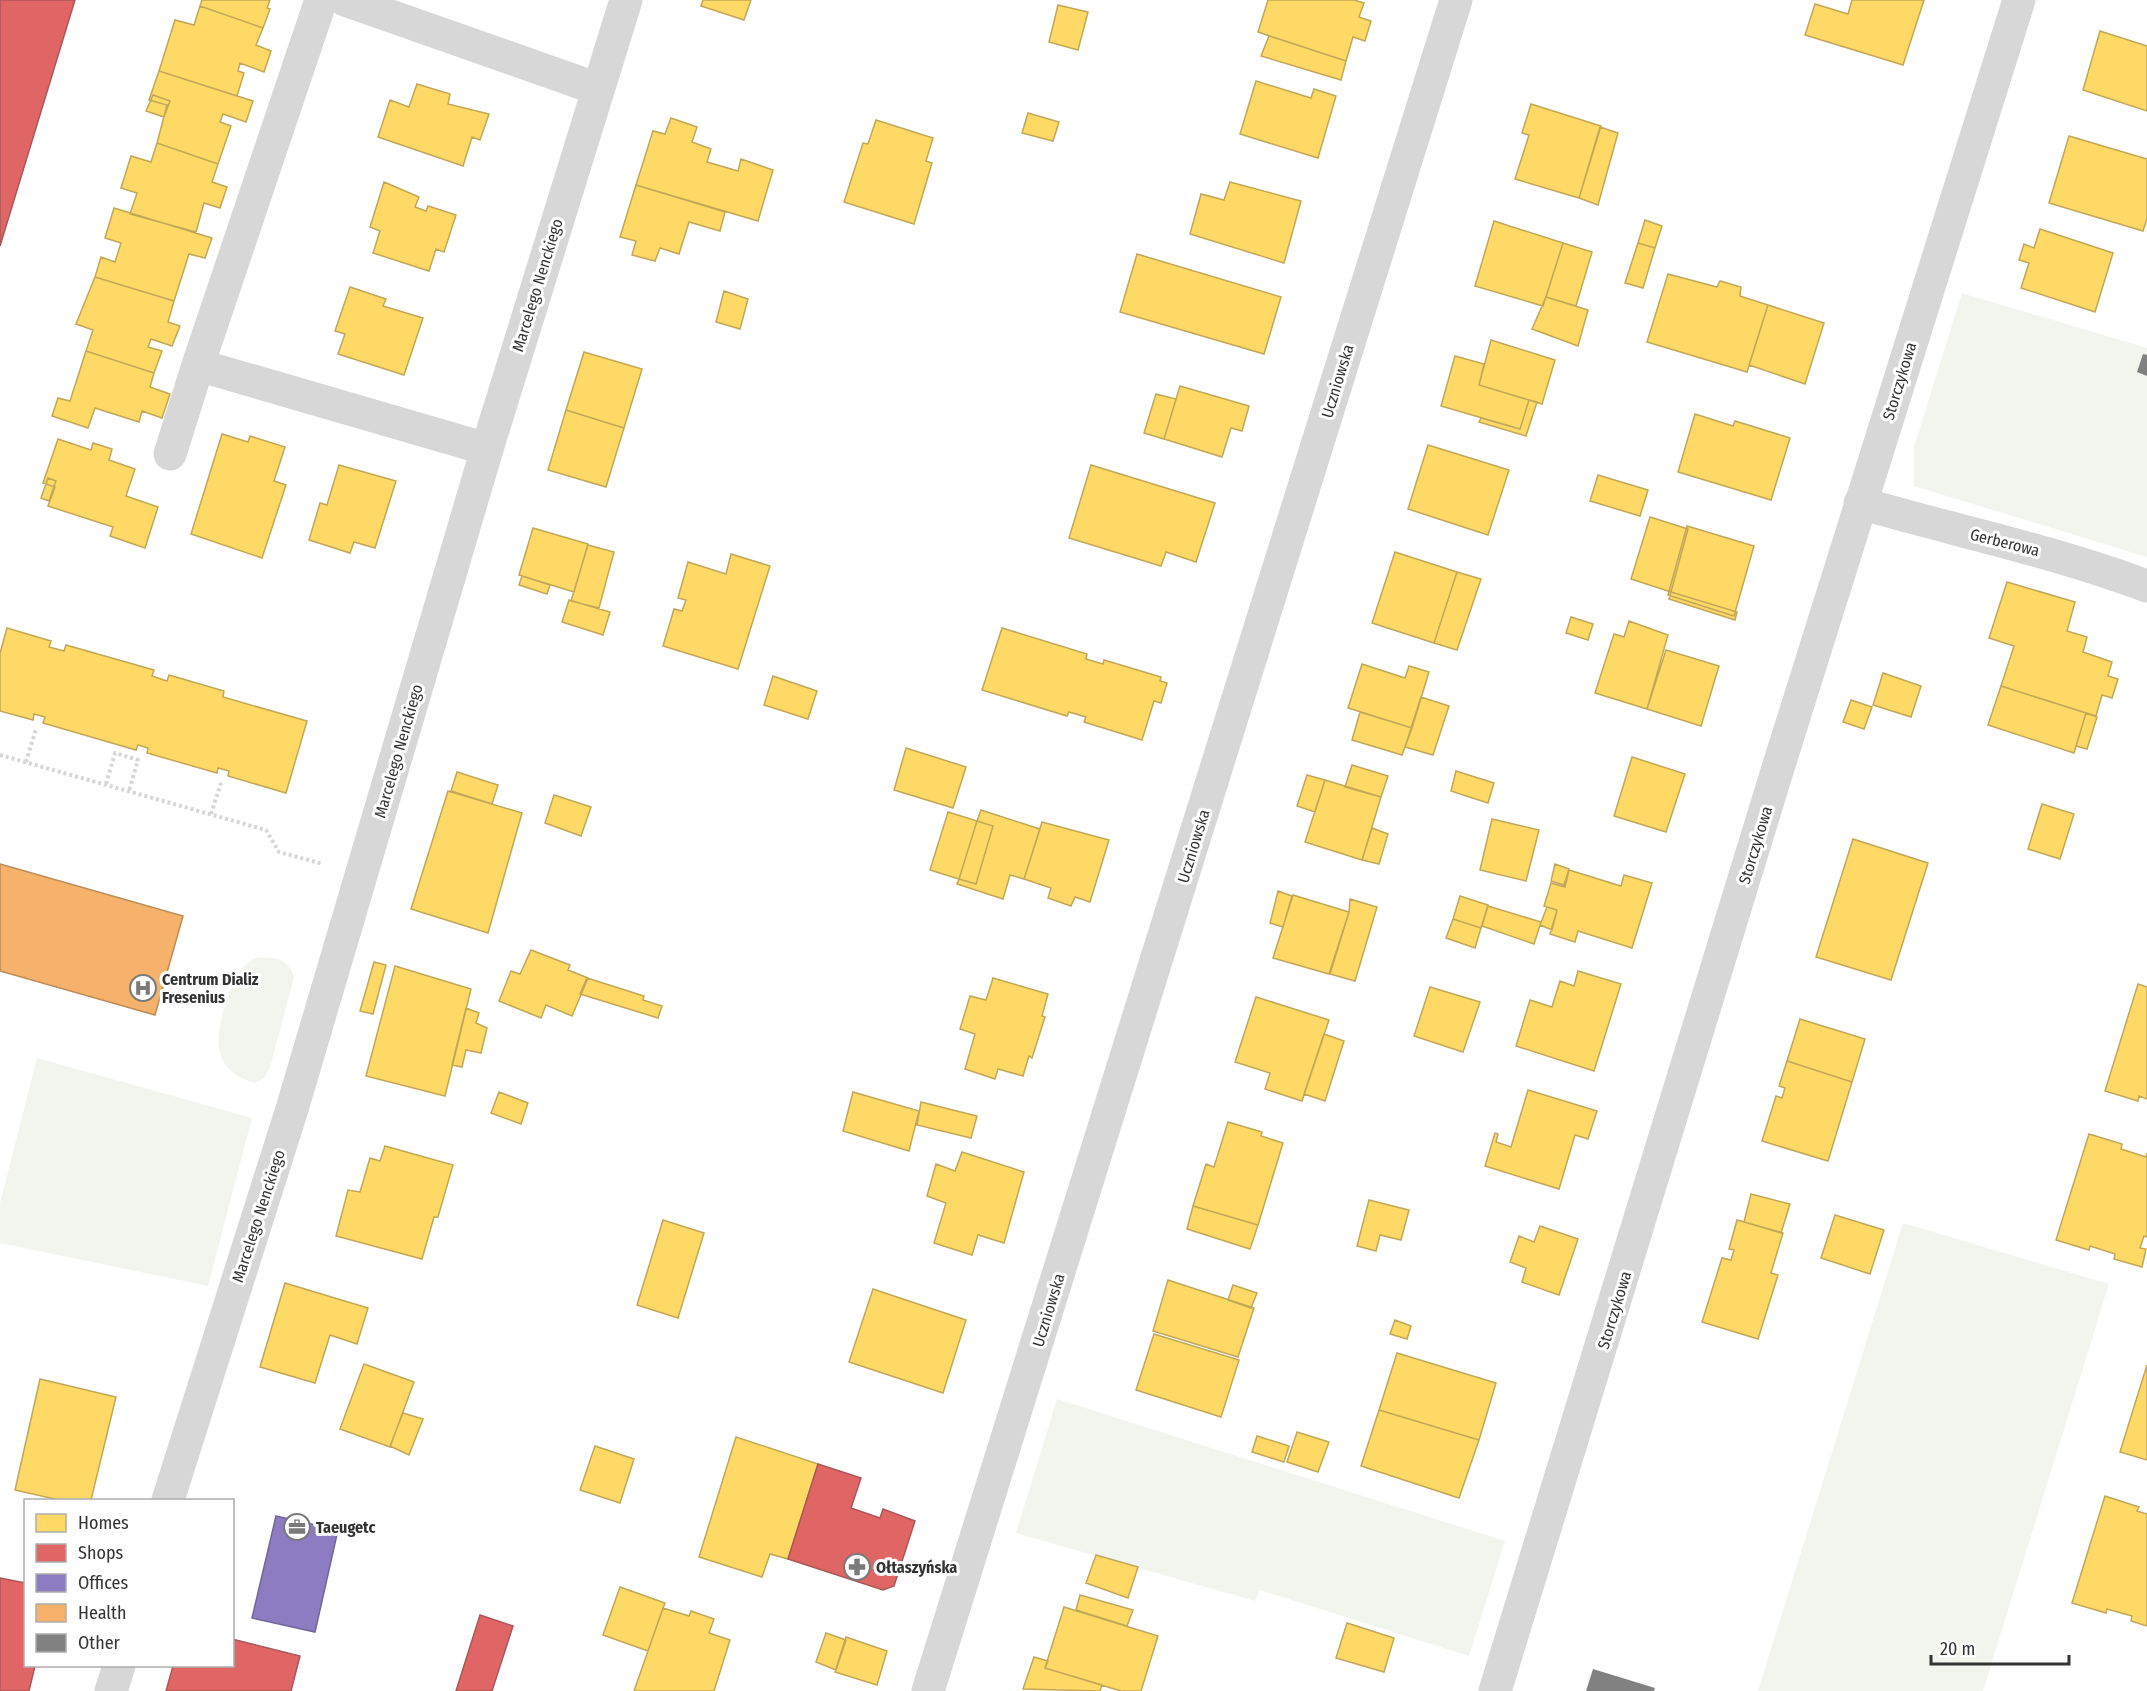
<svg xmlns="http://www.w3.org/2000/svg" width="2147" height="1691" font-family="'Fira Sans Condensed',sans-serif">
<rect width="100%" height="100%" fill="#fff"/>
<path fill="#f1f5ed" d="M 1962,293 L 2147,348 L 2147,557 L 1914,486 L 1914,447 Z
M 255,958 C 274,957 288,957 294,977 L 270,1068 L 264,1078 L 255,1083 C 214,1071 214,1044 224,1009 C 232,984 233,973 255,958 Z
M 37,1058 L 252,1118 L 208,1286 L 0,1243 L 0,1203 Z
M 1903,1223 L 2109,1284 L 1983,1691 L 1758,1691 Z
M 1057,1399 L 1505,1541 L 1469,1656 L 1260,1590 L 1255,1601 L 1016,1533 Z"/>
<path fill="#ffd966" stroke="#c2a757" stroke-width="1.5" d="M 202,0 L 270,0 L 267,8 L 270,9 L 263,28 L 200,6 Z
M 703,0 L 751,0 L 744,20 L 701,6 Z
M 1268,0 L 1354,0 L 1364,3 L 1359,17 L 1371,21 L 1365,41 L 1353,37 L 1346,61 L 1258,32 Z
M 1852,0 L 1924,0 L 1903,65 L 1805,35 L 1815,4 L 1848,14 Z
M 1058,5 L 1088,12 L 1078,50 L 1049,42 Z
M 200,6 L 263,28 L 256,45 L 271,51 L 264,72 L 240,63 L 238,71 L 244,73 L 237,96 L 159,71 L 175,20 L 194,25 Z
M 2100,31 L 2147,46 L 2147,111 L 2083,90 Z
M 1269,36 L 1346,61 L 1341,80 L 1261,56 Z
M 159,71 L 253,101 L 246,122 L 223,114 L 220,122 L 231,126 L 218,164 L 157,143 L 167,105 L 149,100 Z
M 1256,81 L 1311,98 L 1314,89 L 1336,96 L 1318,158 L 1240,134 Z
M 417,84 L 450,94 L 448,104 L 489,114 L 480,140 L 472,137 L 463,166 L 378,137 L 390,100 L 409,107 Z
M 153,95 L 170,101 L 164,117 L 146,111 Z
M 1531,104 L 1601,126 L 1579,198 L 1515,179 L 1529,135 L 1522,133 Z
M 1028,113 L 1059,122 L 1053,141 L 1022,133 Z
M 671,118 L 697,127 L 692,142 L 711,149 L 707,162 L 738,171 L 741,159 L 773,170 L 758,221 L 636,185 L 653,131 L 665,134 Z
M 876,120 L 933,138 L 926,161 L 932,163 L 914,224 L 844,202 L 863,143 L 868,144 Z
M 1600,127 L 1618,133 L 1598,205 L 1579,198 Z
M 2069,136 L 2147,159 L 2147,219 L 2143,231 L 2049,203 Z
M 157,143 L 218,164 L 212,182 L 227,187 L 220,208 L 204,203 L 196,232 L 130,214 L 137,193 L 121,188 L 131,156 L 151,162 Z
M 384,182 L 419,197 L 415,207 L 426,211 L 428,206 L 456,215 L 444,252 L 436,249 L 429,271 L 373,253 L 380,231 L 370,227 Z
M 1230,182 L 1301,201 L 1284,263 L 1190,234 L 1201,194 L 1224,200 Z
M 636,185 L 725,212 L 720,231 L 689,222 L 679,254 L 660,248 L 655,261 L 632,255 L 636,241 L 620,237 Z
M 114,208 L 212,238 L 205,258 L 189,254 L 174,301 L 95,277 L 101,257 L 115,262 L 121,243 L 105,238 Z
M 1645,220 L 1662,226 L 1655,248 L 1638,243 Z
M 1494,221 L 1563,243 L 1543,306 L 1475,286 Z
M 2040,229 L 2113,253 L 2095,312 L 2021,288 L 2029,263 L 2019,260 L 2024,244 L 2034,248 Z
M 1563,243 L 1592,252 L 1576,306 L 1546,297 Z
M 1638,243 L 1655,248 L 1643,288 L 1625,283 Z
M 1137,254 L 1281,297 L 1264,354 L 1120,312 Z
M 1668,274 L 1717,287 L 1720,281 L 1741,287 L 1740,296 L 1768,305 L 1747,372 L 1647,342 Z
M 95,277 L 174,301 L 168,322 L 180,326 L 172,346 L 151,339 L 148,347 L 162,351 L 154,373 L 86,351 L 93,330 L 76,324 Z
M 350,287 L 386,299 L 383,306 L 423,318 L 404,375 L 338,354 L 345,334 L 335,331 Z
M 724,291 L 748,299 L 740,329 L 716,322 Z
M 1546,297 L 1588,310 L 1578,346 L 1532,329 Z
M 1768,305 L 1824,323 L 1805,384 L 1749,365 Z
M 1491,340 L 1555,360 L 1542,404 L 1479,385 Z
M 86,351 L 154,373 L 150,387 L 170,394 L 162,418 L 142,411 L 139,422 L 95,408 L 88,428 L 52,416 L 58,398 L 70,401 Z
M 584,352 L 642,369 L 624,428 L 566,410 Z
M 1455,356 L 1484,364 L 1479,385 L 1529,400 L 1520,429 L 1441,406 Z
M 1180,386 L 1249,406 L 1242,431 L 1231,428 L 1222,457 L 1164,439 Z
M 1156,394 L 1176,399 L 1164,439 L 1144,433 Z
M 1529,400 L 1537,402 L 1526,436 L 1479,422 L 1481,418 L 1520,429 Z
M 566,410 L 624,428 L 606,487 L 548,470 Z
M 1695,414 L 1733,426 L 1735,421 L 1790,438 L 1771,500 L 1678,472 Z
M 222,434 L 248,442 L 250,436 L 285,447 L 274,481 L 286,485 L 262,558 L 191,534 Z
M 58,439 L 91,450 L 93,443 L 112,449 L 109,460 L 135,469 L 126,496 L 158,507 L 145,548 L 110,536 L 113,527 L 48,506 L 55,487 L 43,483 Z
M 1428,445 L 1509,470 L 1488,535 L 1408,509 Z
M 339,465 L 396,481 L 375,548 L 354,542 L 350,553 L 309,540 L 320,503 L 327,505 Z
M 1091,465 L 1215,503 L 1196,562 L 1166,552 L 1161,566 L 1069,538 Z
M 1598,475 L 1648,490 L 1640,516 L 1590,501 Z
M 48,478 L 56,481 L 49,501 L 41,498 Z
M 1650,517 L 1688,529 L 1671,592 L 1631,579 Z
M 1687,526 L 1754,546 L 1734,616 L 1668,595 Z
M 533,528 L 588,544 L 574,592 L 519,575 Z
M 588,545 L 614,552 L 599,608 L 571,601 Z
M 1395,552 L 1457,572 L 1434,643 L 1372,623 Z
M 731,554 L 770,566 L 738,669 L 663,646 L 674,609 L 682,611 L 686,600 L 678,598 L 688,562 L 726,574 Z
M 1457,572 L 1481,579 L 1457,650 L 1434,643 Z
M 522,576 L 550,585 L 547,594 L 519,585 Z
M 2007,582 L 2075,602 L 2067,631 L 2087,637 L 2083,652 L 2112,662 L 2108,676 L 2118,679 L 2112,698 L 2102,695 L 2096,716 L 2001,686 L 2014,646 L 1989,638 Z
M 1671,592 L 1737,612 L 1735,620 L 1669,599 Z
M 569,600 L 610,612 L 603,635 L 562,622 Z
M 1571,617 L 1593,624 L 1588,640 L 1566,633 Z
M 1629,621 L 1668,635 L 1647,709 L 1595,693 L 1614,634 L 1624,637 Z
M 7,628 L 51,641 L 49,647 L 64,651 L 66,645 L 154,670 L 152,676 L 167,681 L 169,675 L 224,691 L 223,697 L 307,721 L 286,793 L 228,776 L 229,771 L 218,768 L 217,773 L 147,753 L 148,748 L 138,745 L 136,750 L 43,723 L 45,717 L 34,714 L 33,720 L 0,711 L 0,653 Z
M 1002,628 L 1087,654 L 1086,659 L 1103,664 L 1104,660 L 1161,677 L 1160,681 L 1167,683 L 1161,703 L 1154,701 L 1142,740 L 1084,722 L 1086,717 L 1069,712 L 1067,716 L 982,690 Z
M 1666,650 L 1719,666 L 1701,726 L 1647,709 Z
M 1362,664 L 1405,678 L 1409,666 L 1429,672 L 1412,728 L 1348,708 Z
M 1883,673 L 1921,686 L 1911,717 L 1873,705 Z
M 773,676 L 817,691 L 808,719 L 764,705 Z
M 2001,686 L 2086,713 L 2074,753 L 1988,725 Z
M 1421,697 L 1449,706 L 1433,755 L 1405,747 Z
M 1851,700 L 1872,707 L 1864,729 L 1843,722 Z
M 1360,712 L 1412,728 L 1402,755 L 1352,740 Z
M 2086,713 L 2097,717 L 2087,749 L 2076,746 Z
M 906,748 L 966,767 L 953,808 L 894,790 Z
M 1632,757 L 1685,774 L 1666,832 L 1614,816 Z
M 1352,765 L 1388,776 L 1381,797 L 1345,787 Z
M 1456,771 L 1494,783 L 1488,803 L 1451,791 Z
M 457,772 L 498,785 L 492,804 L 451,791 Z
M 1307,775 L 1325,780 L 1315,812 L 1297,806 Z
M 1325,780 L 1381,797 L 1362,860 L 1305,842 Z
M 448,791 L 522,813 L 488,933 L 411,909 Z
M 554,795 L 591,807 L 581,836 L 545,823 Z
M 2042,804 L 2074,814 L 2060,859 L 2028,849 Z
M 981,810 L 1040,829 L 1024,879 L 1010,875 L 1003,899 L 957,884 L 959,879 L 976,884 L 993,826 L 977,821 Z
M 948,812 L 977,821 L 959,879 L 930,870 Z
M 1492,819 L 1539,830 L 1526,881 L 1480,870 Z
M 977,821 L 993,826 L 976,884 L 959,879 Z
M 1042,822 L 1109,840 L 1090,902 L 1075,897 L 1071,906 L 1048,898 L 1051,888 L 1024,879 Z
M 1372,828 L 1388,834 L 1379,864 L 1362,860 Z
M 1853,839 L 1928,863 L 1891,980 L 1816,957 Z
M 1555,864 L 1569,869 L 1564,885 L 1551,881 Z
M 1569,870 L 1621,886 L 1624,875 L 1652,883 L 1632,948 L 1578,931 L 1575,942 L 1550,934 L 1557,910 L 1544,906 L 1551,883 L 1565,887 Z
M 1278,891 L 1292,896 L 1283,927 L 1270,923 Z
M 1293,895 L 1349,912 L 1329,974 L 1273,958 Z
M 1460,896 L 1488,905 L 1481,928 L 1453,919 Z
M 1350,899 L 1377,907 L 1355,981 L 1330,974 L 1349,912 Z
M 1488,906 L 1541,922 L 1534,944 L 1482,926 Z
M 1547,907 L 1557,910 L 1552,930 L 1540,925 Z
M 1453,919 L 1481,928 L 1475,948 L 1446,938 Z
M 531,950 L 570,965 L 568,970 L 588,978 L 572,1016 L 546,1005 L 541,1018 L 499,1001 L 511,971 L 520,974 Z
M 374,962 L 386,965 L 373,1014 L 360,1011 Z
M 395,966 L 471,989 L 445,1096 L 366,1076 Z
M 1578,971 L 1621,984 L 1594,1071 L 1516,1046 L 1530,1000 L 1552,1007 L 1560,981 L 1574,986 Z
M 587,978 L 644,996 L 643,1000 L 662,1006 L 658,1018 L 580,994 Z
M 993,978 L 1048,994 L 1042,1016 L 1045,1017 L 1032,1058 L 1029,1056 L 1023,1076 L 998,1069 L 995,1079 L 965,1069 L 975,1034 L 960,1029 L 970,996 L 986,1000 Z
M 2138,984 L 2147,987 L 2147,1099 L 2139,1096 L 2138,1101 L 2105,1091 Z
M 1430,987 L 1480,1002 L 1463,1052 L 1414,1036 Z
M 1256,997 L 1329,1020 L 1302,1101 L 1265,1089 L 1270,1073 L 1235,1062 Z
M 466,1008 L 479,1013 L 476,1023 L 487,1028 L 481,1053 L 466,1050 L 462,1067 L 452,1065 Z
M 1800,1019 L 1865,1039 L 1852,1082 L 1787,1061 Z
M 1324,1034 L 1344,1041 L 1325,1101 L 1304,1094 Z
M 1787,1061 L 1852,1082 L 1828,1161 L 1762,1141 L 1776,1096 L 1782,1098 L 1785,1088 L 1779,1086 Z
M 1528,1090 L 1597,1111 L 1588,1139 L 1575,1135 L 1559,1189 L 1485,1166 L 1495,1133 L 1498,1134 L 1496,1142 L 1511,1147 Z
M 499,1092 L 528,1103 L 521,1124 L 491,1113 Z
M 853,1092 L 919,1111 L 909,1151 L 843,1131 Z
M 921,1102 L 977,1116 L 971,1138 L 917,1125 Z
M 1228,1122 L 1262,1132 L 1261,1136 L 1283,1143 L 1258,1225 L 1193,1206 L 1206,1164 L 1214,1167 Z
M 2089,1134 L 2122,1144 L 2121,1149 L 2146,1157 L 2147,1153 L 2147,1237 L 2144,1236 L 2140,1248 L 2146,1249 L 2142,1267 L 2114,1259 L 2115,1254 L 2090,1246 L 2089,1250 L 2056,1240 Z
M 385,1146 L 453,1165 L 438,1217 L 434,1217 L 422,1259 L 336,1236 L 348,1190 L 360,1192 L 370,1158 L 380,1161 Z
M 962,1152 L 1024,1172 L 1004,1243 L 978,1235 L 972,1255 L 934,1243 L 946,1203 L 927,1196 L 936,1164 L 955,1171 Z
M 1751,1194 L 1790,1204 L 1781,1233 L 1744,1222 Z
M 1369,1200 L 1409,1210 L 1401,1240 L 1380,1235 L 1376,1251 L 1357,1246 Z
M 1193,1206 L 1258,1225 L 1250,1249 L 1187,1229 Z
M 1835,1215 L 1884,1230 L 1870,1274 L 1821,1258 Z
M 663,1220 L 704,1233 L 678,1318 L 637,1305 Z
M 1737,1220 L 1783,1233 L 1771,1273 L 1778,1275 L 1758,1339 L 1702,1322 L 1722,1258 L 1731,1260 L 1734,1250 L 1729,1249 Z
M 1540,1226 L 1578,1239 L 1559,1295 L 1522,1282 L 1526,1268 L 1510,1262 L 1519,1236 L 1534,1242 Z
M 1168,1280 L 1254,1308 L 1238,1357 L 1153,1331 Z
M 285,1283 L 368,1308 L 357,1344 L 330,1335 L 315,1383 L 260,1367 Z
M 1233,1285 L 1257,1293 L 1251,1308 L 1228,1300 Z
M 873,1289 L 966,1320 L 943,1393 L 849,1362 Z
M 1395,1320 L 1411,1326 L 1407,1339 L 1390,1334 Z
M 1154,1334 L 1239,1360 L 1221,1417 L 1136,1390 Z
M 1397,1353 L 1496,1383 L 1479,1440 L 1379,1410 Z
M 364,1364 L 414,1382 L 390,1447 L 340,1429 Z
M 2147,1365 L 2147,1460 L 2120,1452 Z
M 40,1379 L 116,1397 L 91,1500 L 59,1500 L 15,1490 Z
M 1379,1410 L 1479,1440 L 1459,1498 L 1361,1466 Z
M 403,1413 L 423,1419 L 409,1455 L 390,1446 Z
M 1297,1432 L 1329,1442 L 1318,1472 L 1287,1462 Z
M 1257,1436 L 1289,1446 L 1284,1462 L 1252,1452 Z
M 736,1437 L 818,1464 L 788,1559 L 770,1554 L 762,1577 L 699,1557 Z
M 595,1446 L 634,1459 L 620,1503 L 580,1490 Z
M 2105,1496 L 2139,1507 L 2137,1511 L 2147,1514 L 2147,1626 L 2131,1621 L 2132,1616 L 2107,1609 L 2106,1613 L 2072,1603 Z
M 1096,1555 L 1138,1567 L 1128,1598 L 1086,1583 Z
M 620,1587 L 665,1603 L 648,1651 L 603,1635 Z
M 1080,1595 L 1133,1610 L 1127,1626 L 1076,1610 Z
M 1064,1607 L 1158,1636 L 1141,1691 L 1121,1691 L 1045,1668 Z
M 663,1608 L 689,1616 L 691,1611 L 714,1619 L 709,1633 L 730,1640 L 714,1691 L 634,1691 Z
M 1347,1623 L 1394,1638 L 1384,1672 L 1336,1658 Z
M 826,1633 L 846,1640 L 836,1670 L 816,1662 Z
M 846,1637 L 887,1651 L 877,1685 L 835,1672 Z
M 1034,1657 L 1048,1661 L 1045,1668 L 1102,1685 L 1100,1691 L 1023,1689 Z"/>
<path fill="#e06666" stroke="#ac5757" stroke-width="1.5" d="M 0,0 L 75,0 L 0,246 Z
M 818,1464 L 861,1478 L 851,1508 L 880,1518 L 883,1509 L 915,1521 L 894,1586 L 883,1590 L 788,1559 Z
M 0,1578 L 26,1583 L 26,1666 L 35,1666 L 29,1691 L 0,1691 Z
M 480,1615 L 513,1626 L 492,1691 L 456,1691 Z
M 232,1639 L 300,1656 L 291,1691 L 166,1691 L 173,1666 L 232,1666 Z"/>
<path fill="#8e7cc3" stroke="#736698" stroke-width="1.5" d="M 276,1516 L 338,1530 L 315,1632 L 252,1618 Z"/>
<path fill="#f6b26b" stroke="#bc8c5a" stroke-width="1.5" d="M 0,864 L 183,916 L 155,1015 L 0,971 Z"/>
<path fill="#818181" d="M 2143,354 L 2147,355 L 2147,376 L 2137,372 Z
M 1593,1669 L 1655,1688 L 1654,1691 L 1586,1691 Z"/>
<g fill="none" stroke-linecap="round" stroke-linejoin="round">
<path stroke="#d6d6d6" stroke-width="4" stroke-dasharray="3 3" stroke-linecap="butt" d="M 0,755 L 266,830 L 279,852 L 323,864
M 26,762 L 36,729
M 106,784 L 115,753 L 138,760 L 129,791
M 211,814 L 221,783"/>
<path stroke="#d7d7d7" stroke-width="33" d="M 321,0 L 198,365 L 487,449
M 345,0 L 598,89
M 170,454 L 198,365
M 1860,503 C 1956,531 2054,551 2147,586
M 168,1500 L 292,1109 L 487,449 L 626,0
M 111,1691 L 119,1666
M 928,1691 L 1456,0
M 1495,1691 L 1778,768 L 2019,0"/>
</g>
<defs>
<symbol id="hospital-ring" viewBox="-11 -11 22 22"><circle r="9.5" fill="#fff" stroke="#7a7a7a" stroke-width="1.5"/><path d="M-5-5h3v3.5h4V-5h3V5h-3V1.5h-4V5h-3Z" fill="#7a7a7a"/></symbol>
<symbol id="office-ring" viewBox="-11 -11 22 22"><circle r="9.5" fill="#fff" stroke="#7a7a7a" stroke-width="1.5"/><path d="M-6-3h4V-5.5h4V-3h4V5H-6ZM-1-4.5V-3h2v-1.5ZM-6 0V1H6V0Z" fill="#7a7a7a"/></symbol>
<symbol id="pharmacy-ring" viewBox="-11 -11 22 22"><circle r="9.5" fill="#fff" stroke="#7a7a7a" stroke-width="1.5"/><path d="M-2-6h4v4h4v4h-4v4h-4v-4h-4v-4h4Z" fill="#7a7a7a"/></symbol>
</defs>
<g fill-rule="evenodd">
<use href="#hospital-ring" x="128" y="973" width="30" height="30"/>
<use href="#office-ring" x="282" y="1512" width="30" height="30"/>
<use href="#pharmacy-ring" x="842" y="1552" width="30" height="30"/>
</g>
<g text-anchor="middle" stroke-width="6" stroke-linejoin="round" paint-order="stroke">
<g font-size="16" fill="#333" stroke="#fff">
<text transform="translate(537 285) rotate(-73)" y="6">Marcelego Nenckiego</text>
<text transform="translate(1337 381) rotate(-73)" y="6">Uczniowska</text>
<text transform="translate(1899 381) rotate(-73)" y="6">Storczykowa</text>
<text transform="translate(2005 542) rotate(14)" y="6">Gerberowa</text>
<text transform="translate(398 751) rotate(-74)" y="6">Marcelego Nenckiego</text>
<text transform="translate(1755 845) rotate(-73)" y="6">Storczykowa</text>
<text transform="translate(1193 846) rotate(-73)" y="6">Uczniowska</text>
<text transform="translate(258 1216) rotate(-72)" y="6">Marcelego Nenckiego</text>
<text transform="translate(1048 1310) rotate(-73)" y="6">Uczniowska</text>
<text transform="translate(1614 1310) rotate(-73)" y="6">Storczykowa</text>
</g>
<g font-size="16" font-weight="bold" fill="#333" stroke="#fff" text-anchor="start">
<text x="162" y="985">Centrum Dializ<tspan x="162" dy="18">Fresenius</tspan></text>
<text x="316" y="1533">Taeugetc</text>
<text x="876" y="1573">Ołtaszyńska</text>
</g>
</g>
<rect x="24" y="1499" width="210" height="168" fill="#ffffff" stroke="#adadad" stroke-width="1.5"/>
<rect x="36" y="1514" width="30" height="18" fill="#ffd966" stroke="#adadad" stroke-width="1.5"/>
<text x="78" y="1529" font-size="18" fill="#333333">Homes</text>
<rect x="36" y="1544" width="30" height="18" fill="#e06666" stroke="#adadad" stroke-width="1.5"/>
<text x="78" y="1559" font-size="18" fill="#333333">Shops</text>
<rect x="36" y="1574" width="30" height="18" fill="#8e7cc3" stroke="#adadad" stroke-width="1.5"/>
<text x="78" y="1589" font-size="18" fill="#333333">Offices</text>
<rect x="36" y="1604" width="30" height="18" fill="#f6b26b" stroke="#adadad" stroke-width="1.5"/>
<text x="78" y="1619" font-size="18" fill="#333333">Health</text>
<rect x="36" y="1634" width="30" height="18" fill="#818181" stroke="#adadad" stroke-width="1.5"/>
<text x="78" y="1649" font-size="18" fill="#333333">Other</text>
<path d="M1931 1655v9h138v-9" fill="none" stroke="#333333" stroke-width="3"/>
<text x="1940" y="1655" font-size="18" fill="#333333" stroke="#ffffff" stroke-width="4.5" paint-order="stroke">20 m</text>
</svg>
